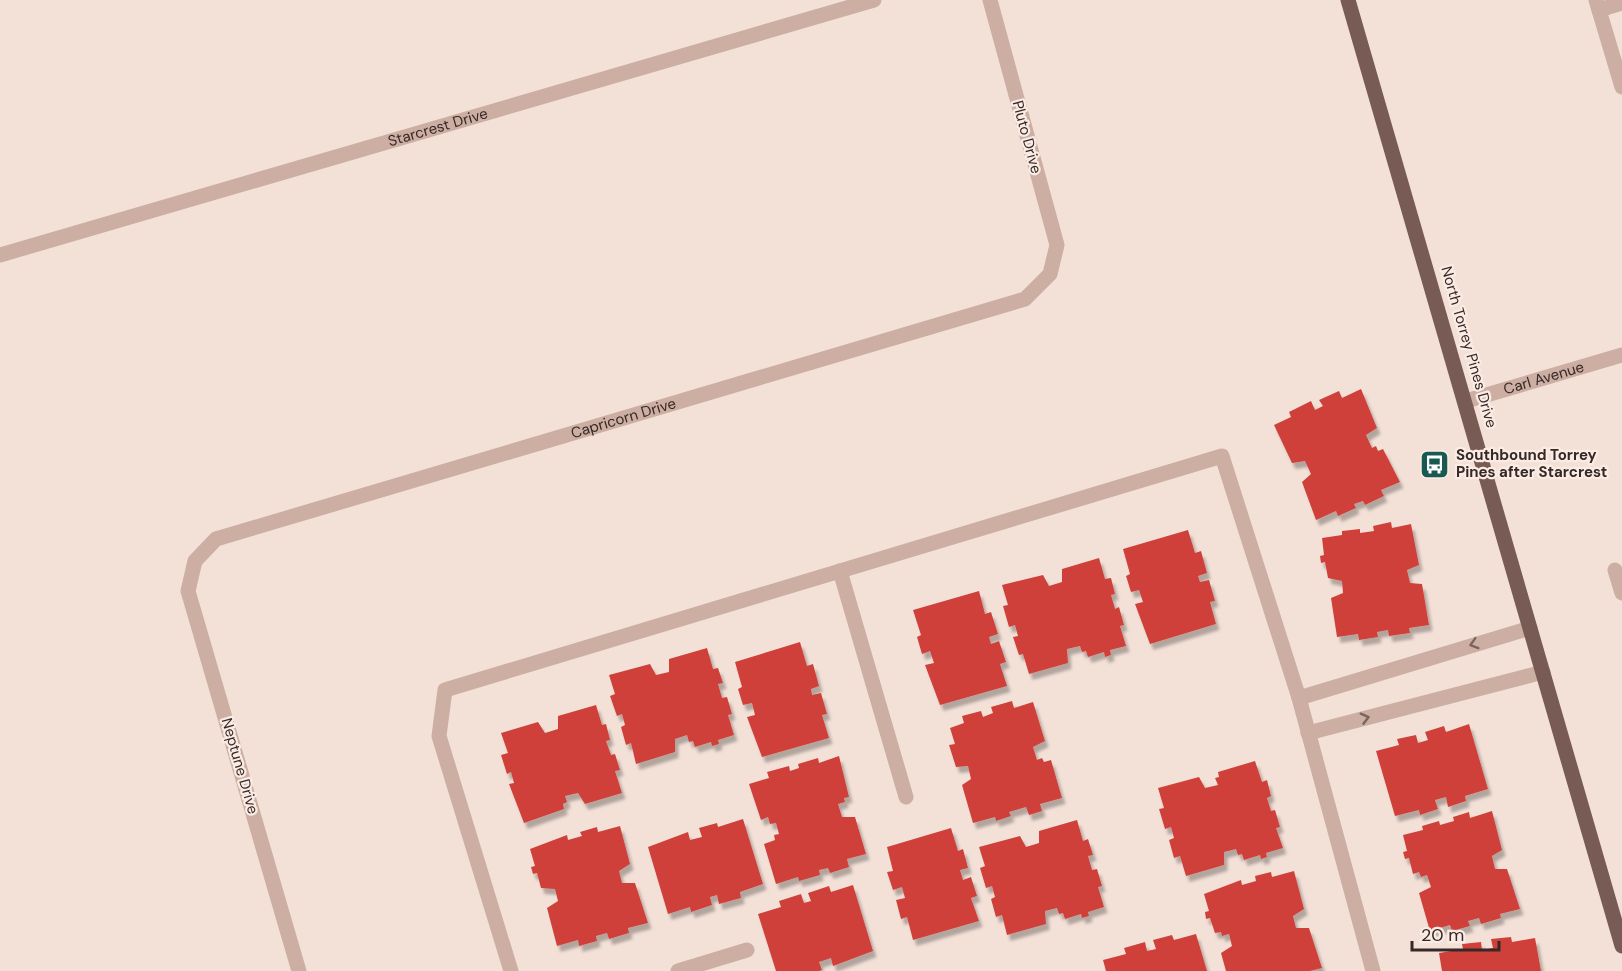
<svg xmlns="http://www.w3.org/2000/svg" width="1622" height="971" font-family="'DM Sans',sans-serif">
<defs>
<filter id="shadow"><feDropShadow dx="3.5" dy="6" stdDeviation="1.5" flood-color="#0004"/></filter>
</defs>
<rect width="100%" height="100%" fill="#f3e1d8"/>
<!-- building -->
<path fill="#cf413a" filter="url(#shadow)" d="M1361,389L1377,428L1366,435L1372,448L1376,446L1378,451L1383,449L1400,482L1381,490L1384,496L1365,505L1363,501L1354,504L1356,508L1338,516L1336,511L1316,520L1302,482L1311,474L1305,461L1292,463L1274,425L1291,417L1289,412L1311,401L1315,410L1323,406L1319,400L1339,391L1342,398Z
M1391,522L1392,528L1411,524L1419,565L1407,570L1410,583L1422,584L1429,625L1409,628L1410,633L1389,636L1388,630L1377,632L1378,637L1359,640L1358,634L1337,637L1331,598L1343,593L1342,581L1328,578L1325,562L1321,563L1320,556L1324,555L1322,538L1342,535V531L1360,529V533L1374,531L1373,526Z
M1188,530L1195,553L1201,551L1207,573L1198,576L1200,582L1209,580L1215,601L1210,602L1216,624L1150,644L1135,604L1143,602L1139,590L1131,592L1126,576L1130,574L1123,549Z
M1099,558L1105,579L1111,578L1115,594L1111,595L1115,609L1119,607L1124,625L1120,626L1126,646L1110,650L1111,655L1105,657L1104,652L1088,657L1086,651L1082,652L1080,646L1067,649L1068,663L1029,674L1023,654L1019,655L1013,637L1018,636L1015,625L1009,627L1003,606L1008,605L1002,585L1043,575L1049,586L1062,582V569Z
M979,591L985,614L991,612L998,634L989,637L991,644L999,641L1006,662L1000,664L1007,686L940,705L925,665L934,663L930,651L922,654L917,637L921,635L913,610Z
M800,642L807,666L813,664L819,686L811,689L812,695L821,693L827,714L822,715L829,738L762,757L747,717L755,715L752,703L743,705L738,689L742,687L735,662Z
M707,648L713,669L718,668L723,683L718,684L722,698L727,697L732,714L728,715L734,735L718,740L719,744L712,746L711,742L695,747L693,741L689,742L687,735L675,739V752L636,764L631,743L626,745L621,727L625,725L622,714L617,716L610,696L615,694L609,675L650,664L656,675L669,672V659Z
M1012,701L1014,708L1033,702L1045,741L1033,747L1037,760L1042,758L1044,762L1051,760L1062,798L1040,804L1042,811L1029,815L1026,807L1009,812L1011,816L996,821L995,817L973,823L962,785L971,779L968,766L956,767L949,745L955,744L950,728L964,723L962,716L981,711L983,717L993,713L991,707Z
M596,705L602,725L606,724L610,740L606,741L611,755L615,754L620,770L615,771L622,793L585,804L578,793L565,796L567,802L563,804L564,809L524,823L509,784L514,783L511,772L507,774L501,755L508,753L501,733L538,722L545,733L558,729V716Z
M1469,724L1488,789L1465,796L1466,801L1448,807L1446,797L1435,800L1438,809L1420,815L1419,810L1395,816L1376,751L1399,745L1397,739L1416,735L1418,743L1428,740L1425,732L1444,726L1446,732Z
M839,756L849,797L844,798L845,802L838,804L842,817H855L866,854L847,859L849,867L830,873L828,868L819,870L820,875L799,881L798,877L776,884L764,844L775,840L774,835L779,834L776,823L770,824L768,817L761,820L749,784L769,778L767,772L789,766L790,771L799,768L798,764L818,758L819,763Z
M1255,761L1262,782L1267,780L1271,796L1267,798L1271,811L1275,810L1280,827L1276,828L1283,848L1266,853L1267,857L1261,859L1260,855L1244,860L1242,854L1238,855L1236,849L1224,852V865L1186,876L1180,856L1174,858L1169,840L1174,838L1171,827L1165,829L1159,809L1164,808L1158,788L1199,777L1205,788L1218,785L1215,778L1219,777L1218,772Z
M1492,811L1502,850L1492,856L1495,869H1507L1520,909L1500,914L1501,918L1481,924L1479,918L1468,921L1470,926L1452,931L1450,925L1430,931L1419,893L1431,887L1427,875L1421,877L1419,872L1413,874L1409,858L1405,859L1403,852L1407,851L1403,835L1423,830L1422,826L1439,821L1440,825L1454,821L1453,817L1469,812L1470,818Z
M743,819L763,884L740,892L741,898L719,904L717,895L710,897L712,905L691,912L690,907L668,914L648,847L688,832L690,840L702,837L699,828L717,823L718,827Z
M1077,820L1083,841L1088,839L1093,855L1088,856L1092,870L1097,869L1102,886L1098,887L1104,907L1088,912L1089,916L1082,918L1081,914L1065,919L1063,913L1059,914L1057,908L1045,911L1046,924L1007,935L1002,915L996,917L991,899L995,897L992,886L986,888L980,868L985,866L979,847L1020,836L1026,847L1039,843V831Z
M620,826L630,864L619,871L622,883H635L648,923L628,928L629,933L609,939L607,933L596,936L597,941L579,946L578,940L557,946L547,908L558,901L555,889L541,888L537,873L533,874L531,867L535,866L530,849L567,835L568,840L582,836L580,832L597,827L598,832Z
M951,828L958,851L963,849L968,868L960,870L963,880L971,877L977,896L971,898L979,921L913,940L907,917L901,919L896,900L905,898L902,887L893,890L887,872L893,871L887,847Z
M1294,871L1304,909L1293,916L1296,928H1309L1322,968L1310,971H1226L1221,953L1232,946L1229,934L1222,936L1221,932L1215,933L1210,918L1206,919L1205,912L1209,911L1204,894L1241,880L1242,885L1256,881L1255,876L1271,872L1272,877Z
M853,885L873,951L833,966L831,958L819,962L822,970L819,971H776L758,914L781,907L779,901L801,894L804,903L811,901L808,893L829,886L831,892Z
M1196,934L1207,971H1106L1103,960L1126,954L1124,948L1145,942L1147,951L1156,949L1153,940L1172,935L1174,940Z
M1511,937L1512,942L1535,938L1541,971H1442L1439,953L1463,949L1462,944L1481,942L1482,950L1493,948L1491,939Z"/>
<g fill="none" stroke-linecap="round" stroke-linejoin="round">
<!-- minor -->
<g stroke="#ccaea3" stroke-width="15">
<path d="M1596,0L1622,87"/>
<path d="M1599,10L1622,3"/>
<path id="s1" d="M0,255L874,0"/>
<path id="s2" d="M1466,401L1622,355"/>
<path d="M1615,570L1622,593"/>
<path d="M840,571L906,797"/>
<path d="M1299,698L1530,628"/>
<path d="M1308,733L1543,672"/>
<path id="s3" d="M299,971L188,591L195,561L216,539L1025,299L1050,274L1057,245L990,0"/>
<path d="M511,971L439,736L445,690L1222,456L1299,698L1373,971"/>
<path d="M678,971L747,950"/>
</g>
<!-- major -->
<path stroke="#795b55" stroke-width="15" d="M1348,0L1622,946"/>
</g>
<!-- one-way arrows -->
<defs><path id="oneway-chevron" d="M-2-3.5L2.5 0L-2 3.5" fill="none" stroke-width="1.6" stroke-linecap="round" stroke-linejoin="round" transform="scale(1.5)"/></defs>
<g stroke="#7a645e">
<use href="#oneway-chevron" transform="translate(1474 644) rotate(163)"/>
<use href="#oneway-chevron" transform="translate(1365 718) rotate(-15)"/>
</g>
<!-- icons -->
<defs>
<symbol id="bus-square" viewBox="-11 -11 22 22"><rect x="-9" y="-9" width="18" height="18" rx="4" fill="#185a52" stroke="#faece4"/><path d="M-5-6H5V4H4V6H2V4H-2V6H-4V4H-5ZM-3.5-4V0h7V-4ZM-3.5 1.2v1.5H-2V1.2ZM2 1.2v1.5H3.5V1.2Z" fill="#fff"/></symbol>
</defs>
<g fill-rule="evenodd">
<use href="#bus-square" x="1418" y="448" width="33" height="33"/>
</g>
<g text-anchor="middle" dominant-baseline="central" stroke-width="4.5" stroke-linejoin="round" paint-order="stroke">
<!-- street labels -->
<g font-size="15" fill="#362826" stroke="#faece4">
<text stroke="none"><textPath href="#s1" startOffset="456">Starcrest Drive</textPath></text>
<text transform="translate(1027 137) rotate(75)">Pluto Drive</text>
<text transform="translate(1469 347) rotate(74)">North Torrey Pines Drive</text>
<text stroke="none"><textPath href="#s2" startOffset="81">Carl Avenue</textPath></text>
<text stroke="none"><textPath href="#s3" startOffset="882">Capricorn Drive</textPath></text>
<text transform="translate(240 766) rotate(74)">Neptune Drive</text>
</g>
<!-- poi labels -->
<g font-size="15" font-weight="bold" fill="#362826" stroke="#faece4" text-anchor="start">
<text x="1456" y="455">Southbound Torrey<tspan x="1456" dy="17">Pines after Starcrest</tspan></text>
</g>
</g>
<!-- scale -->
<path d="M1412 941v9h87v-9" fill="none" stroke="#362826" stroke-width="3"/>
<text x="1421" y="941" font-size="18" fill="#362826" stroke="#faece4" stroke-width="4.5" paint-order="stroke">20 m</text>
</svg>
